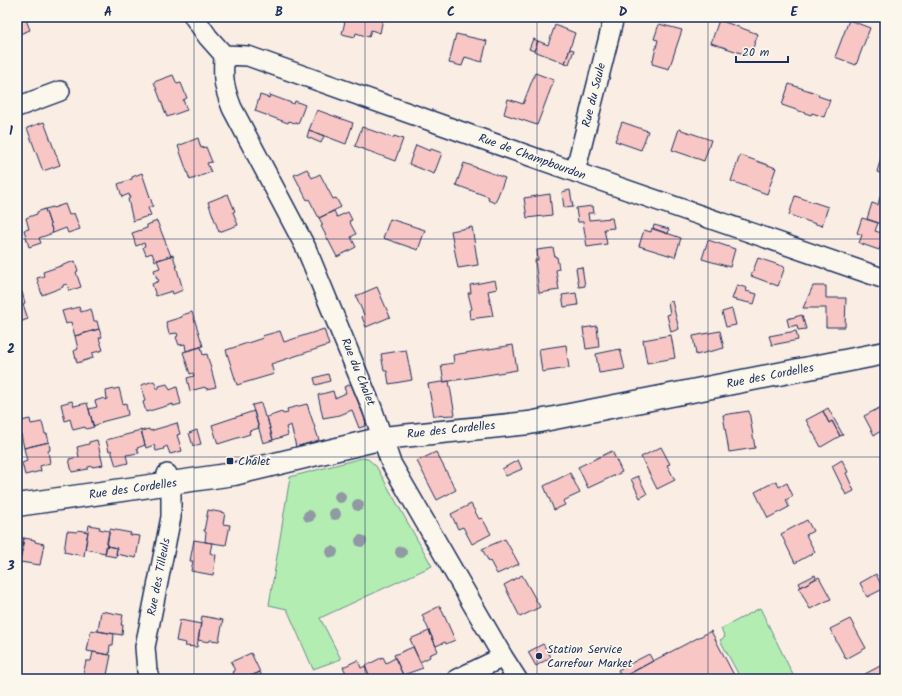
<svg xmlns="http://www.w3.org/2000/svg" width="902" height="696" font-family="Kalam,sans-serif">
<rect width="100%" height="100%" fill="#faede4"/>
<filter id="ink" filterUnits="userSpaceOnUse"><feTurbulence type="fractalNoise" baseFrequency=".025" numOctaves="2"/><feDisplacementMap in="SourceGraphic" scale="8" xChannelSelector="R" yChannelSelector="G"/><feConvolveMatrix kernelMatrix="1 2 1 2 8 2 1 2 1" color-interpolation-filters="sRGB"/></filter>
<g filter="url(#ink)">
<!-- green -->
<path fill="#b3edb2" stroke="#678e88" d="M362,458L368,459L376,466L432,566L320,618L341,659L313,669L287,609L269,605L290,477Z
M760,608L795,679H741L720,640L725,637L721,629Z"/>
<!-- building -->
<path fill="#f8c7c5" stroke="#1b2f5e" d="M17,17H25L30,30L17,35Z
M346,17H366L374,19V17L383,18L380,33L371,30L369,37L356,33L355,37L342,34Z
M431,17H450L449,22Z
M719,20L758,34L750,56L711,43Z
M849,20L870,28L856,65L835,57Z
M659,24L682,30L669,69L652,64L658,40L654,39Z
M555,25L575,33L565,63L534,51L538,41L548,45Z
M456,34L487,41L482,62L465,57L462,66L449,63Z
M533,39L538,41L534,51L529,49Z
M570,49L574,50L569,64L565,63Z
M535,73L554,80L537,125L504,114L508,99L523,104Z
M173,75L177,84L181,83L187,98L183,100L187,110L167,117L154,82Z
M789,84L819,94L818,96L830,100L824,117L812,113L811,115L782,105Z
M260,95L269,98L270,95L294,104L295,101L305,105L298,124L289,121L288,123L255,111Z
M317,110L353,123L346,144L309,130Z
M44,122L60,165L43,171L27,128Z
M622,122L648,131L641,150L615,141Z
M362,127L393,138L394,136L403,139L395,161L355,146Z
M679,129L711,140L704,161L672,150Z
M309,130L324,136L321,143L307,137Z
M198,138L201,148L206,147L212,162L207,163L211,172L190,180L178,146Z
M416,145L430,151L431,149L442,153L434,174L409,164Z
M740,155L776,168L767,194L731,181Z
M881,158L885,159V175L877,172Z
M464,163L505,178L495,203L488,200L489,197L456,185Z
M307,169L312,178L320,174L333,199L336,198L341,207L319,218L309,199L307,200L294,175Z
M142,173L153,206L148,208L151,215L133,221L128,199L130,198L129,194L122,197L118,184L132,179V177Z
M570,190L573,207L564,208L562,192Z
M228,194L235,211L233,212L238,225L219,232L208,202Z
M550,194L552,215L527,218L524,198Z
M795,196L828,207L822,226L789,215Z
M880,197L885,199V218L882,224L867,219L872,203L878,205Z
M65,204L69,215L74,213L80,229L68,233L66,228L53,233L45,209L53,207V208Z
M593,206L594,213H588L589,220L612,218L614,228L604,229L607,244L587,247L583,222H578L576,208Z
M45,209L53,233L39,238L41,243L29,247L24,230L29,229L26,218L37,214V212Z
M334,211L337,217L348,212L352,220L349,221L356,234L351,237L356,247L337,257L321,226L323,225L319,218Z
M862,218L878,223L875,231L885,234L879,250L859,243L862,235L857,233Z
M390,219L425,230L418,250L383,238Z
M157,221L171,256L155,261L152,253L146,255L143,247L145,246L144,243L136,246L132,233L147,228V225Z
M654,225L669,229L668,234L653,229Z
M472,227L478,265L458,268L451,231Z
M652,228L681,238L675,257L639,246L644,230L651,232Z
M708,240L735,249L730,267L702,259Z
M553,248L555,257H557L559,269L556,270L559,290L539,293L535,260H538L537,250Z
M173,255L183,290L173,294L172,291L156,296L152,284L159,281L158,279H157L154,270L160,268L157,260Z
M758,258L785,267L778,286L751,276Z
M75,261L78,271L76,272L81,287L69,291L67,284L63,285V287L42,295L37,278L44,276L43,272Z
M582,267L585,286L579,287L576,268Z
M495,280L497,289L488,291L493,316L470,319L469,310L472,309L468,293H471L470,285Z
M737,285L747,288L746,291L757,294L754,304L732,299Z
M813,286H826V298H846L845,327H826V308H803Z
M377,287L390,317L366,327L362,317L364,315L356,296Z
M22,292L25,303L23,304L28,319L17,323V294Z
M576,293L578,305L564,307L562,295Z
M672,301L679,329L671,332L667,315L670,314L668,302Z
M79,307L81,312L91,309L94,321H97L99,329L75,336L71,322L66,324L62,311Z
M732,309L736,325L726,327L722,312Z
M192,312L203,346L186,351L185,344L179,345L176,337L178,336L177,333L169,334L166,322L182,317V315Z
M802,315L806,329L798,330L797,325L789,327L787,319Z
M597,326L599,347L586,349L583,328Z
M99,329L102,337L99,338L103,350L92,353L93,358L77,363L74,351L78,349L75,336Z
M324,329L329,345L271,364L274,374L237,385L226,350L263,338L262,336L280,331L284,342Z
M720,331L724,348L696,355L693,336Z
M796,331L798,340L772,345L769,336Z
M671,335L675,358L647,363L643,340Z
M513,345L517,370L444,382L441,365L454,363L453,355Z
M566,345L569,368L542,372L539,349Z
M201,347L203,355L207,354L216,387L206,389L205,387L190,391L187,378L194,376L193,373L190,374L183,352Z
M620,349L625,369L599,373L596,354Z
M406,350L412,380L389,384L387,371H384L381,354Z
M328,374L330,381L316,385L314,378Z
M154,381L157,389L159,388V386L167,384L170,390L177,387L181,404L173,406V404L146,412L143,402L145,401L141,385Z
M449,381L455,415L434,416L428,384Z
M351,384L366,422L365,426L359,428L352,410L340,415L323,418L318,395L333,391L335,398L346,393L344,387Z
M119,388L123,404L126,403L128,415L101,422L102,423L93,426L89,409L97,407L95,401L104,398L105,400L107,399L106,391Z
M72,401L74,406L87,403L94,427L86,429L85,427L73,430L70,419L65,421L61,404Z
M261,403L265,417H267L273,440L263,443L252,405Z
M307,404L319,440L296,447L291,425L286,427L288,435L273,440L267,417L282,412L283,414L288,413L287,409Z
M885,405V429L874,435L864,416Z
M828,408L843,435L840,436L832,421L829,423L823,411Z
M254,411L259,428L249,431L250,434L218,444L212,425Z
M749,411L755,448L729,452L723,415Z
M823,411L829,423L832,421L840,436L821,447L806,420Z
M30,419L31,424L42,422L45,434H47L49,442L24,448L21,434L17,435V422Z
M177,423L180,434L177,435L182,451L170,454L167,446L163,448L164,449L156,451L154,445L146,448L141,431L149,429L150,431Z
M141,430L145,445L137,448L139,453L126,455L128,463L116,466L111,450L109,451L106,440L133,433V432Z
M197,430L201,444L193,446L189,433Z
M97,440L103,465L93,467V466L88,467V469L72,472L69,459L79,457L77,447L89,444V442Z
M49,442L50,450L48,451L50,463L40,466L41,471L25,475L22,463L27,461L24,448Z
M661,447L670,464L667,465L675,480L657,489L641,457Z
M612,451L622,472L588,488L578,467Z
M436,452L456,490L437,500L417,461Z
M518,460L522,469L506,476L502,469Z
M842,460L848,472L846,473L854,491L846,495L832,466Z
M570,473L580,493L563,501L565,505L554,510L544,486Z
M638,476L647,494L640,498L631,479Z
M776,481L779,487L787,483L793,496L786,500L789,507L768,518L755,492Z
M471,504L479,519L482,518L491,534L472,544L463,527L458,529L451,514Z
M208,510L225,513L223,524L230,525L226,545L205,542L206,532L204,531Z
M807,520L813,531L806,535L815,552L795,563L781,534Z
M89,525L100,527L99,529L109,531L105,553L85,549Z
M110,529L131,533L130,535L140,536L136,558L116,554L117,548L107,546Z
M78,530L88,532L84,556L64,552L67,531L77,532Z
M17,537L24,538L20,562L17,561Z
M24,538L35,540V542L44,544L40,565L20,562Z
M505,539L519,564L497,574L490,561L489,562L482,549Z
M194,540L212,543L210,553L216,555L213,575L191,571L193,561H190Z
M107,546L117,548L116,557L105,555Z
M876,574L883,589L867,597L860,583Z
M522,575L540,607L520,617L504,585Z
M815,575L816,578L801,587L799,583Z
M819,577L831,599L810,609L799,588Z
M440,606L455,640L446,644L445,642L436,646L422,615Z
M101,611L123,615L121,625H123L122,635L98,631Z
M202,616L223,620L219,641L210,640L209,642L198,640Z
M850,619L866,648L846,659L830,629Z
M180,620L201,624L197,647L185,646L186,643L176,641Z
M91,630L114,634L113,645H110L109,655L87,651Z
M429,631L438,651L429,655L430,657L420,662L410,639Z
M711,631L736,679H619L653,661Z
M543,644L551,657L536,666L528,652Z
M413,647L423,668L403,675L394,655Z
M93,652L111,655L107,675L105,676V679H82L86,661H91Z
M251,653L260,672L244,679H236L233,672L235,671L231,662Z
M649,654L653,661L622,678L618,670Z
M383,657L386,663L395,658L403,675L395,679H371L365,666Z
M358,660L361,668L365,666L371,679H349L343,667Z
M884,664L885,679H867L865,674Z
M260,672L263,679H244Z"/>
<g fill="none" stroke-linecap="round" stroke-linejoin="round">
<defs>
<path id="street" d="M194,17L208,37L224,55L248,56L575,172L885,279
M224,55C223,79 223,85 232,108L306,248L372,408L391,463L503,657L517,679
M17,107L60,91
M575,172L614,17
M150,679L147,671L145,647L171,517V493L167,474
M457,679L503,657"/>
<path id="secondary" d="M17,505L234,474L383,438L529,423L885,353"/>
</defs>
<!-- street casing -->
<use href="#street" stroke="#1b2f5e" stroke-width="22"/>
<!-- secondary casing -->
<use href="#secondary" stroke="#1b2f5e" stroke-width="25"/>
<!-- street -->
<use href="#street" stroke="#fbf7ec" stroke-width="19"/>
<!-- secondary -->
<use href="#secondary" stroke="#fbf7ec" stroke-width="22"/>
</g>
<!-- trees -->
<g fill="#9099a4">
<circle cx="340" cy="497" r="6"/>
<circle cx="358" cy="505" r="6"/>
<circle cx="335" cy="514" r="6"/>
<circle cx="309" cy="516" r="6"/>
<circle cx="361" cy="541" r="6"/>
<circle cx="332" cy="552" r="6"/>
<circle cx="401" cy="552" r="6"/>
</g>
</g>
<!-- grid -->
<path fill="none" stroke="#1b2f5e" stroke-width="1" stroke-opacity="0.55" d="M194,17V679M365,17V679M537,17V679M708,17V679M17,239H885M17,457H885"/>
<!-- markers -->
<g fill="#1b2f5e" stroke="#fbf7ec" stroke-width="1.5">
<rect x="226" y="457" width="8" height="8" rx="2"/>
<circle cx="539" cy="656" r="4"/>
</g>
<g text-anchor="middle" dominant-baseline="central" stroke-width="3.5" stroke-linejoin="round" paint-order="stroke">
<!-- street labels -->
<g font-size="12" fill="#1b2f5e" stroke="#fbf7ec">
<text transform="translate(594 95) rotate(-76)">Rue du Saule</text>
<text transform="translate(532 157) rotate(20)">Rue de Champbourdon</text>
<text transform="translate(358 372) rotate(68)">Rue du Chalet</text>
<text transform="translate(770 376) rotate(-11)">Rue des Cordelles</text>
<text transform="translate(451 430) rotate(-6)">Rue des Cordelles</text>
<text transform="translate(133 489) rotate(-8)">Rue des Cordelles</text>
<text transform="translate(159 577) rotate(-79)">Rue des Tilleuls</text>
</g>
<!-- poi labels -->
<g font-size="12" fill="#1b2f5e" stroke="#fbf7ec" text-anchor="start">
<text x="238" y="461">Châlet</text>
<text x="547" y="649">Station Service<tspan x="547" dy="14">Carrefour Market</tspan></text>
</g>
</g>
<!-- margin -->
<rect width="902" height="696" fill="none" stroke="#fbf7ec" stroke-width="44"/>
<!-- scale -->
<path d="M736 56v6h52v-6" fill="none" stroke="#1b2f5e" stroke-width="2"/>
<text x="742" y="56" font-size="12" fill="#1b2f5e" stroke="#fbf7ec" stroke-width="3" paint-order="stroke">20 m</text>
<rect x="22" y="22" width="858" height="652" fill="none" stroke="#1b2f5e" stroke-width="1.5"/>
<g font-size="13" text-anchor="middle" font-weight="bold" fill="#1b2f5e">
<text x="108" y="16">A</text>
<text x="279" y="16">B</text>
<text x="451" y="16">C</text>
<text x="623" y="16">D</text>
<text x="794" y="16">E</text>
<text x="11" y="135">1</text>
<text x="11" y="353">2</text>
<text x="11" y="570">3</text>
</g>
</svg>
